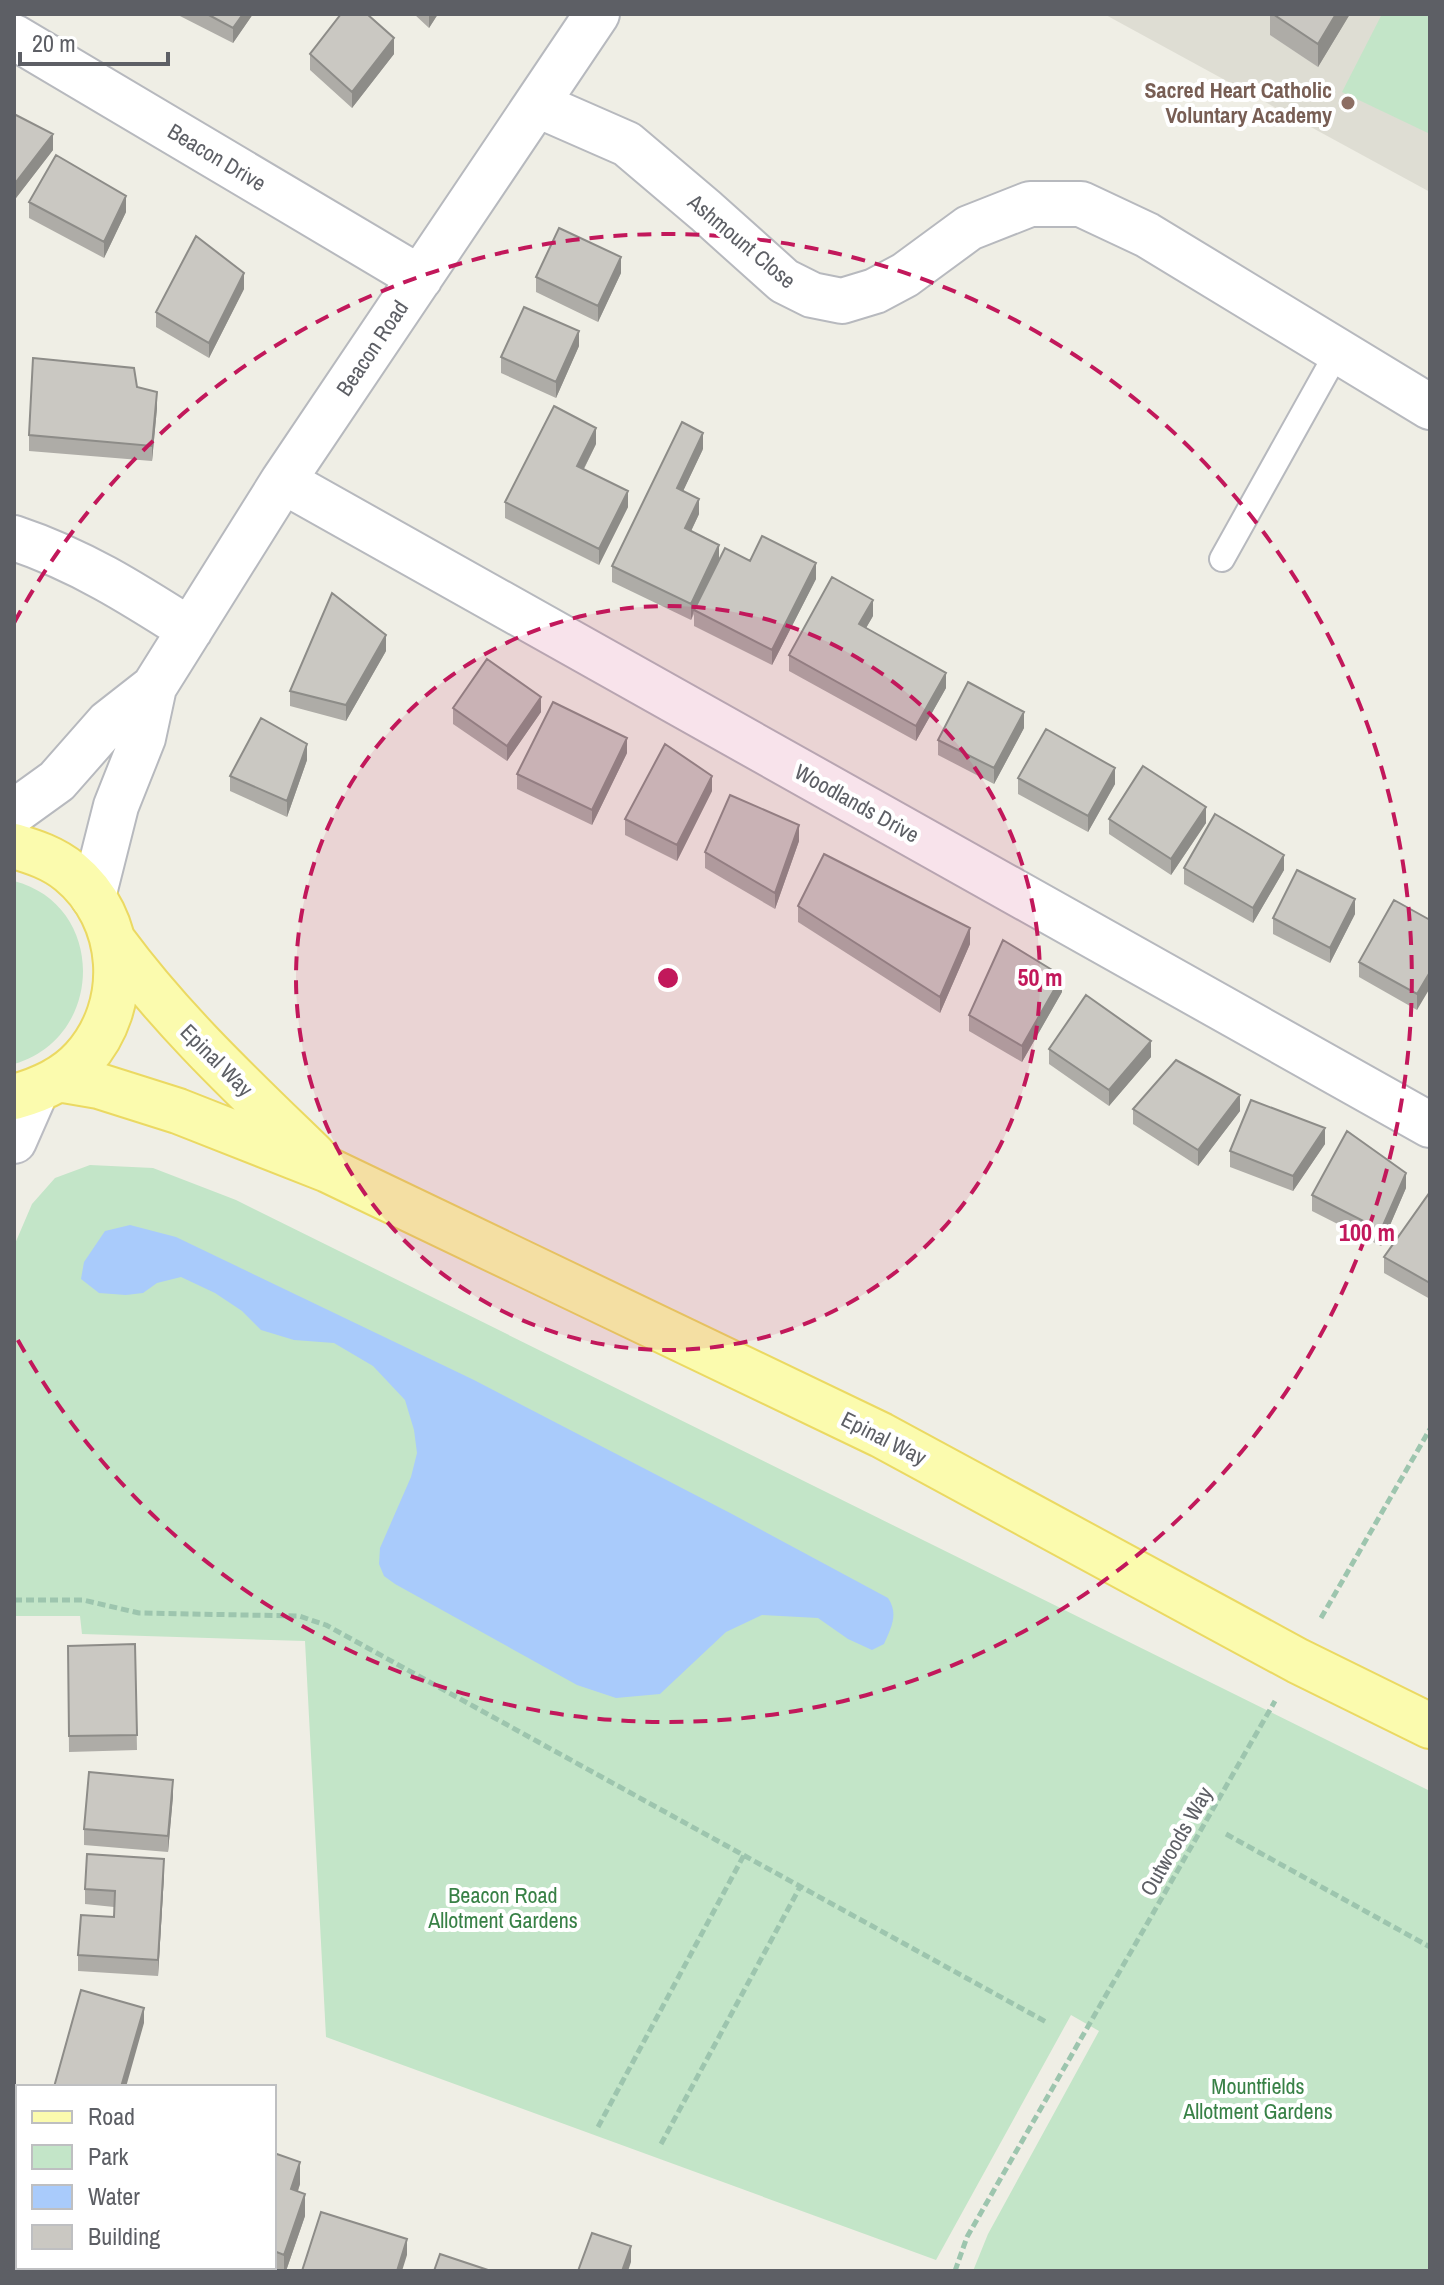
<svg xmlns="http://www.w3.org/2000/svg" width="1444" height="2285" font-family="'Archivo Narrow',sans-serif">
<rect width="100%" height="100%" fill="#efeee5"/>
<!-- education -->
<path fill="#deddd3" d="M1104,14H1430V192Z"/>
<!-- green -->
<path fill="#c3e5c8" d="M1382,14H1430V134L1342,92Z
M14,881C107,905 105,1038 14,1064Z
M90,1165L153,1168L236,1200L1430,1791V2271H973L988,2234L1099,2031L1071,2015L936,2260L326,2037L305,1641L82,1634L80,1616H14V1246L32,1204L55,1178Z"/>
<!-- water -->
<path fill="#a9cbfb" d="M130,1225L176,1237L474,1380L732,1514L888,1598C899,1614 891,1628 884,1644L872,1650L848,1639L818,1618L762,1615L726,1632L660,1694L616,1698L577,1685L395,1584L384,1576L379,1564L380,1548L411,1477L417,1453L414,1430L405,1400L373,1366L334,1343L294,1340L261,1330L242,1311L215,1293L181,1277L157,1283L143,1293L126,1295L99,1293L81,1279L84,1262L105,1231Z"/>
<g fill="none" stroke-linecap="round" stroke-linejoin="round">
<defs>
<path id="lane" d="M1222,559L1338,351"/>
<path id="street" d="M14,37L420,278
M538,105L627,144L706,211L784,281L812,295L842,301L875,291L905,275L969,228L1030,204H1081L1147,235L1430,407
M283,481L1430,1125
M14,538C80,560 132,593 190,630
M14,812L57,781L108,723L154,687
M93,897L116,806L143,738L154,687L283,481L597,14
M28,2267L40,2271"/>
<path id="secondary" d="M14,1141L36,1091"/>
<path id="primary" d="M14,846C34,852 53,858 70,872C126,918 132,1005 83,1059C65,1079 40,1090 14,1097
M114,942C173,1022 244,1088 314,1156
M58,1079L99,1086L178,1111L328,1170L881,1435L1298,1661L1430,1726"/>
</defs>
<!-- lane casing -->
<use href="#lane" stroke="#b7b9be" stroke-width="28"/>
<!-- street casing -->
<use href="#street" stroke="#b7b9be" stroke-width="48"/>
<!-- secondary casing -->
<use href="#secondary" stroke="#bbbcc2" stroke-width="48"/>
<!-- primary casing -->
<use href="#primary" stroke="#ebd962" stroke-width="48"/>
<!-- path -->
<path stroke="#9dc5ae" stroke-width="5" stroke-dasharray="8 4" stroke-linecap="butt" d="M14,1600H83L139,1613L299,1616L326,1625L1048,2023
M1321,1618L1430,1429
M1226,1834L1430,1947
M598,2127L744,1855
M661,2144L800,1887
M955,2271L967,2237L1275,1701"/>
<!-- lane -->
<use href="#lane" stroke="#fff" stroke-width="24"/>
<!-- street -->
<use href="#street" stroke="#fff" stroke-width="44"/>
<!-- secondary -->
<use href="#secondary" stroke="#fff" stroke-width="44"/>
<!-- primary -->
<use href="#primary" stroke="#fbfbae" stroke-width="44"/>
</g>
<!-- wall -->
<path fill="#aeaca7" d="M176,14H253L233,43Z
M414,14H438L429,28Z
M1267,14H1350L1318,67L1270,35V15Z
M310,54H394L352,108L310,70Z
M14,114L53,150L16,198L14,197Z
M29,202L126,212L104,258L29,218Z
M621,273L598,322L536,292V277Z
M244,289L209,358L156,327V312Z
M579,346L556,398L501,373V357Z
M137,387L157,408L152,461L29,451V435Z
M596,444L584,469L628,507L599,565L505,518V502Z
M703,449L683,491L699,514L691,531L719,560L750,561L816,579L772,665L694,626V614L691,620L612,582V566Z
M873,616L866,628L946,688L916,741L789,671V655Z
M386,651L346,721L290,706V691Z
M453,708L541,712L507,761L453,724Z
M1024,728L994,784L938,755V740Z
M627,753L592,825L517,789V774Z
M307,760L287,817L230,791V776Z
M1018,778L1115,784L1088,832L1018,794Z
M712,791L677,861L625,835V819Z
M1109,819L1206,823L1171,875L1109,834Z
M799,841L775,909L705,868V852Z
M1184,868L1284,870L1253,923L1184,884Z
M798,906L970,944L940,1013L798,922Z
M1355,914L1330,963L1273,934V918Z
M1430,920L1417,1010L1359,977V962Z
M1062,992L1022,1062L969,1031V1015Z
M1049,1049L1151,1057L1109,1106L1049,1064Z
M1133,1109L1240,1111L1198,1166L1133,1124Z
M1325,1144L1293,1191L1230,1167V1151Z
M1406,1188L1381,1246L1312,1211V1195Z
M1430,1192V1299L1384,1273V1257Z
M135,1644L137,1750L69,1752L68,1646Z
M173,1796L168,1852L84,1845V1829Z
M164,1875L158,1976L78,1971V1955L114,1917V1907L85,1904V1889Z
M274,2153L300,2184L298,2191L305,2216L286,2271H266L254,2267H274Z"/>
<!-- shaded-wall -->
<path fill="#8d8c88" d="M243,14H253L233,43V28Z
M429,14H438L429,28Z
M1336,14H1350L1318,67V44Z
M394,38V54L352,108V92Z
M53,134V150L16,198V182Z
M126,196V212L104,258V242Z
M621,257V273L598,322V306Z
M244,273V289L209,358V343Z
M579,331V346L556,398V382Z
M157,392V408L152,461V446Z
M596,428V444L577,482V466Z
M703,433V449L677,504V488Z
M628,491V507L599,565V549Z
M699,499V514L685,544V528Z
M719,545V560L694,610L691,620V604Z
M816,563V579L772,665V650Z
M873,600V616L859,640V624Z
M386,635V651L346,721V705Z
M946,673V688L916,741V726Z
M541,697V712L507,761V746Z
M1024,712V728L994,784V768Z
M627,738V753L592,825V810Z
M307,744V760L287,817V801Z
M1115,768V784L1088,832V816Z
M712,776V791L677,861V845Z
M1206,807V823L1171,875V859Z
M799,825V841L775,909V893Z
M1284,855V870L1253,923V908Z
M1355,899V914L1330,963V948Z
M970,928V944L940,1013V997Z
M1430,972V988L1417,1010V994Z
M1062,976V992L1022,1062V1046Z
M1151,1041V1057L1109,1106V1090Z
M1240,1095V1111L1198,1166V1150Z
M1325,1128V1144L1293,1191V1176Z
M1406,1173V1188L1381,1246V1230Z
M173,1780V1796L168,1852V1836Z
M164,1859V1875L158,1976V1960Z
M144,2008V2023L126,2087H121Z
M300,2162V2184L291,2211V2189Z
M305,2194V2216L286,2271H284V2255Z
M407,2239V2255L402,2271H397Z
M631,2246V2262L628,2271H622Z"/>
<!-- building -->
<path fill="#cac8c2" stroke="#8d8c88" stroke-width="2" d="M207,14H243L233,28Z
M341,14H367L394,38L352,92L310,54Z
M1273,14H1336L1318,44Z
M14,114L53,134L16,182L14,181Z
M56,155L126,196L104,242L29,202Z
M559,228L621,257L598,306L536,277Z
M196,236L244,273L209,343L156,312Z
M524,307L579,331L556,382L501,357Z
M33,358L134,368L137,387L157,392L152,446L29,435Z
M554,406L596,428L577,466L628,491L599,549L505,502Z
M682,422L703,433L677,488L699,499L685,528L719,545L691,604L612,566Z
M762,536L816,563L772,650L694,610L725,548L750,561Z
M832,577L873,600L859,624L946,673L916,726L789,655Z
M332,593L386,635L346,705L290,691Z
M487,659L541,697L507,746L453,708Z
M968,682L1024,712L994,768L938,740Z
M553,702L627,738L592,810L517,774Z
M261,718L307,744L287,801L230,776Z
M1046,729L1115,768L1088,816L1018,778Z
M665,744L712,776L677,845L625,819Z
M1143,766L1206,807L1171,859L1109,819Z
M730,795L799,825L775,893L705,852Z
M1215,814L1284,855L1253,908L1184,868Z
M824,854L970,928L940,997L798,906Z
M1297,870L1355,899L1330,948L1273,918Z
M1394,900L1430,920V972L1417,994L1359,962Z
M1003,940L1062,976L1022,1046L969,1015Z
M1086,995L1151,1041L1109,1090L1049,1049Z
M1176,1060L1240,1095L1198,1150L1133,1109Z
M1251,1100L1325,1128L1293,1176L1230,1151Z
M1347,1131L1406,1173L1381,1230L1312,1195Z
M1430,1192V1283L1384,1257Z
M135,1644L137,1735L69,1736L68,1646Z
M89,1772L173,1780L168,1836L84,1829Z
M87,1854L164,1859L158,1960L78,1955L81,1915L114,1917L115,1891L85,1889Z
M81,1990L144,2008L121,2087H54Z
M274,2153L300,2162L291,2189L305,2194L284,2255L274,2251Z
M321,2212L407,2239L397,2271H302Z
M592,2233L631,2246L622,2271H578Z
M440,2254L491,2271H434Z"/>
<!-- distance rings -->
<circle cx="668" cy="978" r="372" fill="#c2185b" fill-opacity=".12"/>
<g fill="none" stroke="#c2185b" stroke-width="4" stroke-dasharray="14 10">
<circle cx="668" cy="978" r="372"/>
<path d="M14 623A744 744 0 1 1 14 1333"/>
</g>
<!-- markers -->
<circle fill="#8d6e63" stroke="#fff" stroke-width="3" cx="1348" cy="103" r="8"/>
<g text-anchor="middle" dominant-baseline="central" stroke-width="8" stroke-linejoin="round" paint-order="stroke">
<!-- education labels -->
<g font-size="22" font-weight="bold" fill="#785e54" stroke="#fff" text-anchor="end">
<text x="1332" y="90">Sacred Heart Catholic<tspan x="1332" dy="25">Voluntary Academy</tspan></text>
</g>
<!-- street labels -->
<g font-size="22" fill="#5d5f65" stroke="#fff">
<text transform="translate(217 157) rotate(31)">Beacon Drive</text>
<text transform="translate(742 241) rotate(40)">Ashmount Close</text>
<text transform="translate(372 348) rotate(-56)">Beacon Road</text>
<text transform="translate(857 803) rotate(29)">Woodlands Drive</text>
<text transform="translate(217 1060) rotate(45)">Epinal Way</text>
<text transform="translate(884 1438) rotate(27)">Epinal Way</text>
<text transform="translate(1176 1841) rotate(-60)">Outwoods Way</text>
</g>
<!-- park labels -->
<g font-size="22" fill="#388146" stroke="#fff">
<text x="503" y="1895">Beacon Road<tspan x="503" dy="25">Allotment Gardens</tspan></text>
<text x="1258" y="2086">Mountfields<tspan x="1258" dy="25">Allotment Gardens</tspan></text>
</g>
</g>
<circle cx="668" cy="978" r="12" fill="#c2185b" stroke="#fff" stroke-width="4"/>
<g font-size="24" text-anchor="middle" font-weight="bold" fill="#c2185b" stroke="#fff" stroke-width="8" stroke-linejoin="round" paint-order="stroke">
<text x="1040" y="986">50 m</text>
<text x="1367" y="1241">100 m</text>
</g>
<!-- border -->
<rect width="1444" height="2285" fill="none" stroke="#5d5f65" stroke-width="32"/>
<!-- legend -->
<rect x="16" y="2085" width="260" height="184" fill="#ffffff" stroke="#bebfc1" stroke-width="2"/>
<rect x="32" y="2111" width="40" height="12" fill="#fbfbae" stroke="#bebfc1" stroke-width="2"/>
<text x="88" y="2125" font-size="24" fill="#5d5f65">Road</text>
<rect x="32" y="2145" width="40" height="24" fill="#c3e5c8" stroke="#bebfc1" stroke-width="2"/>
<text x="88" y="2165" font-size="24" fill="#5d5f65">Park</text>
<rect x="32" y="2185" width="40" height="24" fill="#a9cbfb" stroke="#bebfc1" stroke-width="2"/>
<text x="88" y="2205" font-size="24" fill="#5d5f65">Water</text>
<rect x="32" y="2225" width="40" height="24" fill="#cac8c2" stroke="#bebfc1" stroke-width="2"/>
<text x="88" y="2245" font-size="24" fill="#5d5f65">Building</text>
<!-- scale -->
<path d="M20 52v12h148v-12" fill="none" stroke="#5d5f65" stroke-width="4"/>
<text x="32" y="52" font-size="24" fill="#5d5f65" stroke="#ffffff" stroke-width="6" paint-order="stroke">20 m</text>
</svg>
